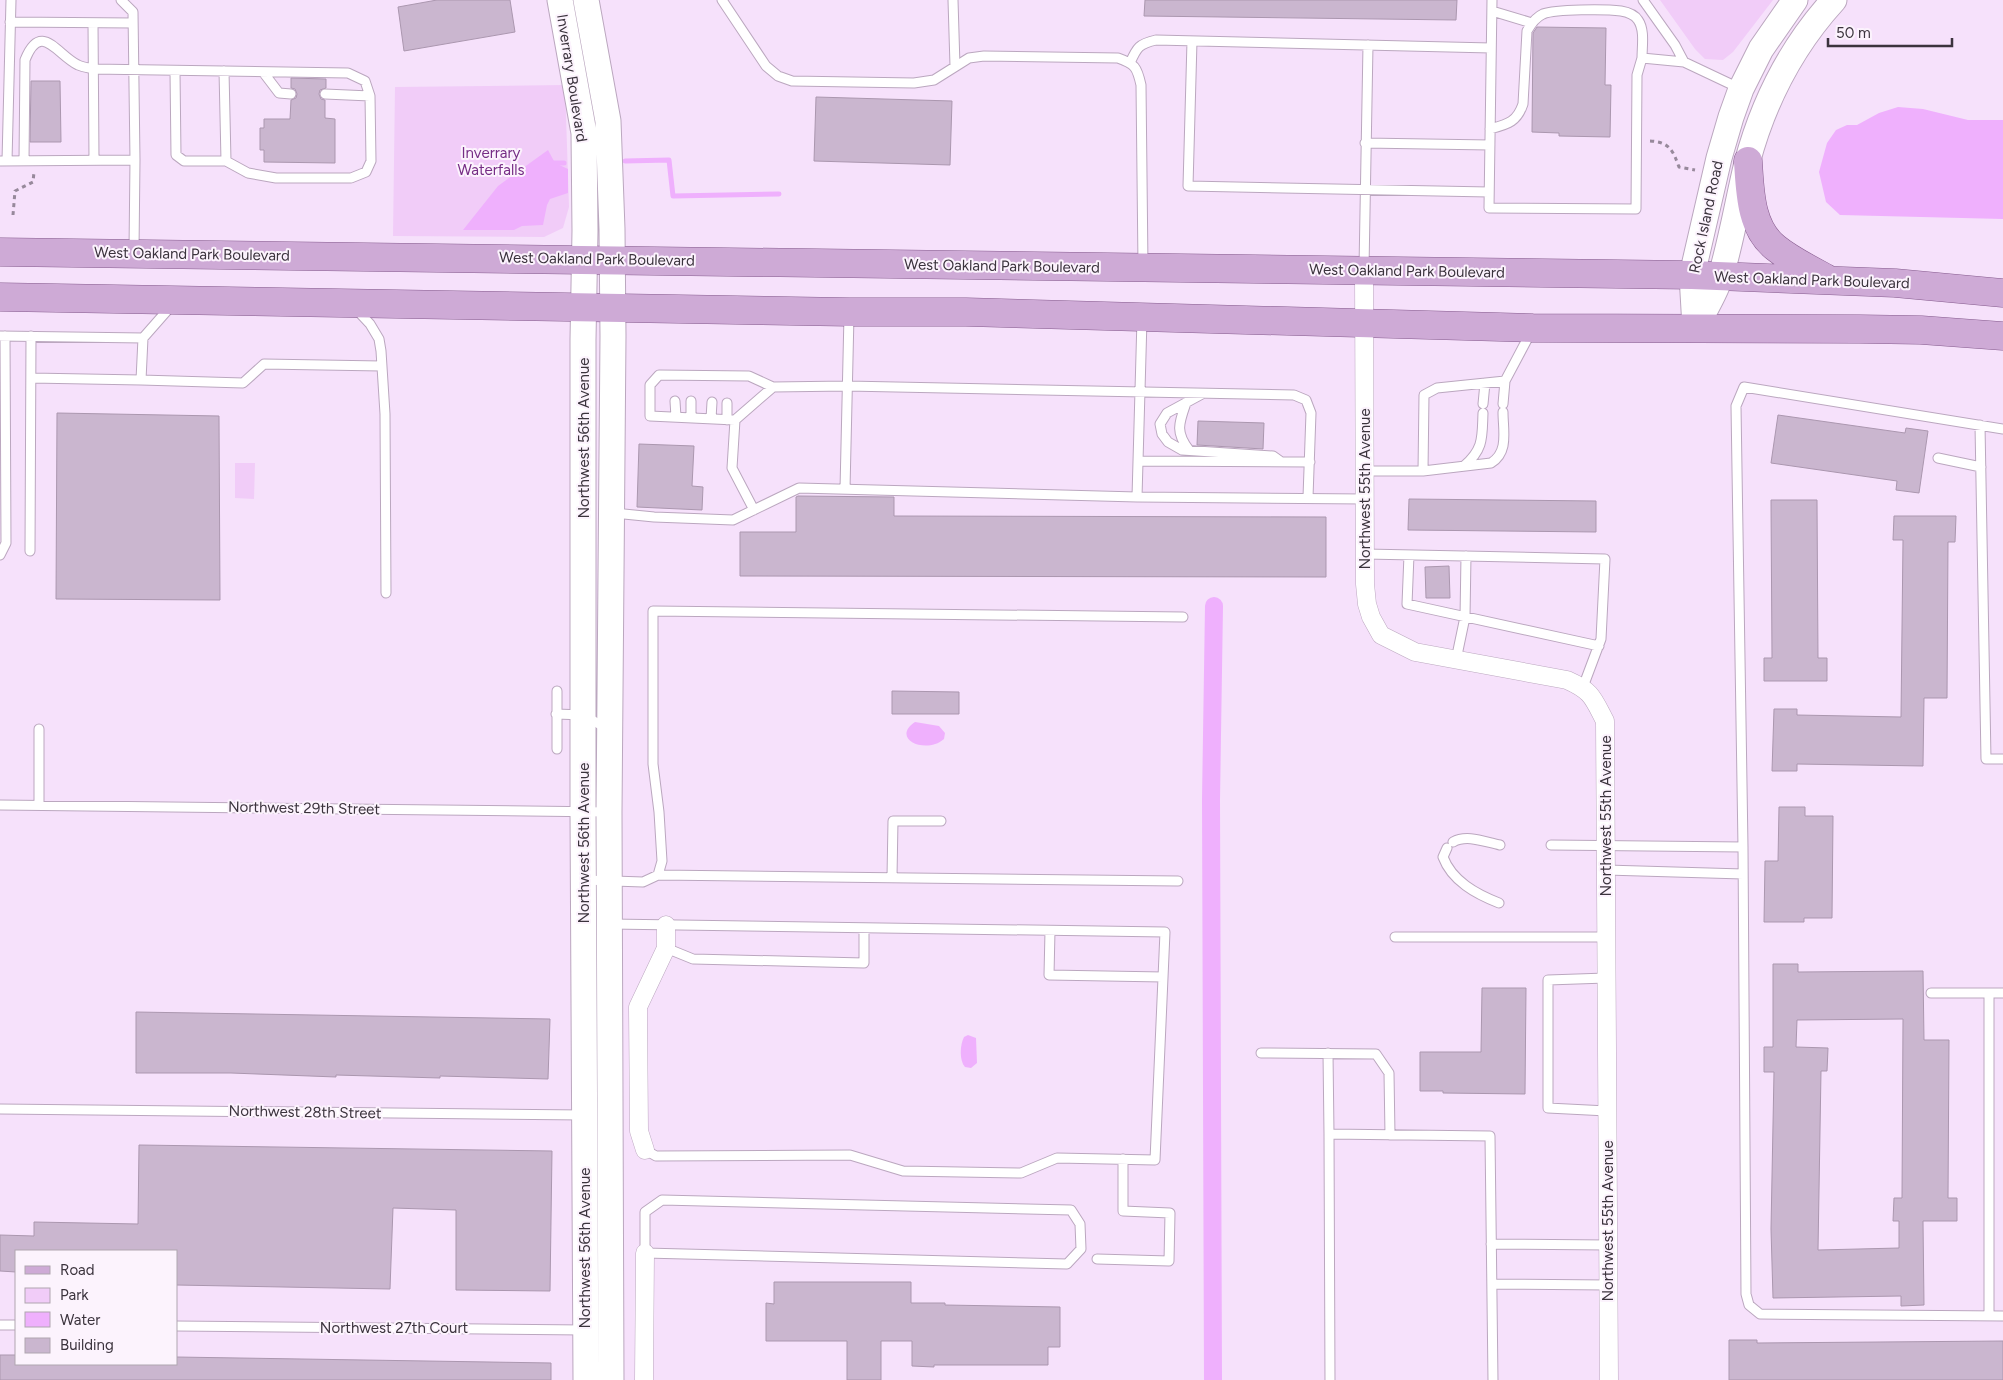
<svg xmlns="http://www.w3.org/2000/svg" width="2003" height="1380" font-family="Figtree,sans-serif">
<rect width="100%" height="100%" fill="#f6e1fb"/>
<!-- green -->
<path fill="#f1ccf8" d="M1660,0H1773L1733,52L1723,60L1705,59L1695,49Z
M565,85L569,207L563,228L544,237L393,236L395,87Z
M235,463H255L254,499L235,498Z"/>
<!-- water -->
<path fill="#efb0fd" d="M1898,107L1923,109L1968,120H2003V219L1840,215L1826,202L1819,172L1827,143L1836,130L1847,125H1857L1879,113Z
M548,150L555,163L568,169V193L550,199L547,205L543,225L522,226L514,230H463L498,186Z
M915,722L939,726L945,733L944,739C926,755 890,739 915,722Z
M968,1035L976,1038L977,1063L971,1068L965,1067C959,1060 960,1045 964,1037Z"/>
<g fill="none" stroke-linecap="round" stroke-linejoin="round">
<!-- stream -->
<path stroke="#efb0fd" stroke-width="5" d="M625,161L669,160L673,196L779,194
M550,163H564"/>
<!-- canal -->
<path stroke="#efb0fd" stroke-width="18" d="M1213,1380L1211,800L1214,606"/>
</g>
<!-- building -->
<path fill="#cab6cf" stroke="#ab97af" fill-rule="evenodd" d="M437,0H510L515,32L404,51L398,7Z
M1145,0H1457L1456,20L1144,16Z
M1537,27L1606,28L1605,85H1611L1610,137L1559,136V133L1532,132L1533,33Z
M291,78L326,79V88L320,90L319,94L321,99L325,100V118L335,119V163L264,162V150H260V128H264V119H290L291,100L296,98L297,94L295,89L291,88Z
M31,81H60L61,142H30Z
M816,97L952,101L950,165L814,161Z
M57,413L219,416L220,600L56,599Z
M1778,415L1905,433L1906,428L1928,431L1919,493L1896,490L1897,481L1771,463Z
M1198,421L1264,423L1263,449L1197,445Z
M639,444L694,446L692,486L703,487L702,510L637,507Z
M798,496L894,497V516L1326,517V577L740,576V532H796V497Z
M1409,499L1596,501V532L1408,530Z
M1771,500H1817L1818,658H1827V681H1764V658H1772Z
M1894,516H1956L1955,542H1948L1947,698H1924L1923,766L1797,764V771H1772L1774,709H1797V715L1901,717L1903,540H1893Z
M1449,566L1450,598H1426L1425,567Z
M892,691L959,692V714H892Z
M1779,807H1805V816H1833L1832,918H1804V922H1764L1765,861H1778Z
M1773,964H1798V972L1923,971L1924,1040H1949L1948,1198H1957V1221H1923L1924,1305L1901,1306V1296L1773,1298L1771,1229L1774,1072H1764V1047H1773ZM1903,1019L1902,1198H1894L1893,1221H1899V1248L1818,1250L1821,1071H1827L1828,1048L1796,1047L1797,1020Z
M1482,988H1526L1525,1094L1443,1093V1091H1420V1052H1481Z
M136,1012L550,1019L548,1079L440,1076V1078L336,1075V1077L231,1073H136Z
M139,1145L552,1151L550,1291L456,1290V1210L393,1208L390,1289L176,1285V1251H16V1272L0,1271V1235L34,1236V1222L138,1224Z
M774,1282H911V1303H945V1305L1060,1307V1347H1048V1365H934V1367L912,1366V1341H881V1380H847V1341H766V1303L774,1304Z
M1729,1340H1757V1343L2003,1341V1380H1729Z
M0,1355H16V1364H176V1357L551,1363V1380H0Z"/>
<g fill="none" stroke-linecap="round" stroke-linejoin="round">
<defs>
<path id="lane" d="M121,0L133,12L135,160L134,250
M722,0L766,66L778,76L792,81L914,83L934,80L969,58L984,56L1118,58C1135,64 1137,67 1141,85L1143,265
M953,0L955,66
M1492,0L1489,208L1636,209L1637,75L1642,58L1684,62
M1643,0L1675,45L1684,62L1739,88
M1492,11L1532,23
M10,22L133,23
M93,23L94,160
M1192,41L1188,186L1489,192
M1130,63C1137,47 1139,44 1156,40L1491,48
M224,71L226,161
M263,72L279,93L291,94
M325,94L370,96
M1490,129C1508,124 1517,122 1523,104L1527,31C1531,24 1536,17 1543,14C1556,9 1606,9 1621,11C1627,12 1634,14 1638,20C1645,30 1642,46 1642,58
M1365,143L1490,145
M0,161L135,160
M7,161L11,0
M24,161L25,60C41,20 57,55 78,65C83,67 89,68 93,69L348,73L365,81L370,96L371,161L366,172L351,178H276L248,173L226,161H184L176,155L175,72
M1364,268L1368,45
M356,309L370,324L379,339L381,351L385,414L386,593
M0,336L143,338L172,305
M143,338L141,380L243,383L264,364L381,366
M31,378L141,380
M773,387L735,420L650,416V385L659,375L749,376L773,387L847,386L1294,395L1306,400L1311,413L1308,497
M1202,394L1167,413L1160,424L1162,434L1168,442L1182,450L1273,456L1280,461
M675,401L676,417
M691,401V418
M1186,403C1179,423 1175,432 1189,450
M1483,404L1485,383
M1503,404L1505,381L1531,332
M711,419L712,402
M727,420V403
M735,420L732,468L754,510
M1980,425L1986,759H2003
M2003,429L1744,387L1736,406L1743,847L1746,1294L1749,1305L1760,1314L2003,1316
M1938,458L1981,467
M1139,461L1310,462
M1464,466C1484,449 1482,437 1483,413
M1365,471H1423L1424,395L1437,388L1505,381
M1423,471L1491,463C1509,452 1503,431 1503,412
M845,489L849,315
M1137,497L1142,319
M614,513L654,517L733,520L799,488L1137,497L1365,499
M30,551L31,336
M1365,554L1605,559L1601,639L1583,687
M0,555L6,543L5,336
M1409,555L1407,604L1599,646
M1456,660L1465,617L1466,556
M556,714L584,715L607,729
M39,729V805
M557,749V691
M0,805L608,812
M1453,842C1467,834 1485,842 1500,845
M1551,845L1743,847
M1447,848L1443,857C1452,881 1476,894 1499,903
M1606,870L1743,874
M658,875L1178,881
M892,877L893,821H941
M584,880L643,882L658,875L662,861L659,812L653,764V611L1183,617
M610,924L1165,932L1155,1160L1057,1158L1021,1173L903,1171L850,1155L656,1156L645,1150
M1050,931L1049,975L1163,977
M1395,937H1606
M666,948L693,959L864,963V928
M1606,978L1548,980V1108L1607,1111
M1931,993H1989
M1261,1053L1376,1054L1389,1073L1390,1135
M1328,1053L1329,1134
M0,1109L584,1115
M662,1200L1071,1210L1080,1224L1081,1249L1067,1264L645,1253V1212Z
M1491,1244L1608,1245
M1097,1259L1169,1261L1170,1213L1123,1211V1159
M1492,1284L1608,1285
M1989,1316V993H2003
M0,1325H16
M176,1326L584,1330
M1330,1380L1329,1134L1490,1136L1493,1380"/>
<path id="street" d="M1364,270L1365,584L1367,604L1371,617L1381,635L1415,652L1567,680C1592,691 1593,698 1605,721L1609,1380
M645,1150L639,1131L638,1007L666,948V925
M644,1380L645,1253"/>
<path id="secondary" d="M560,0L584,133L585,231L583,340V812L586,1380
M586,0L608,121L612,229L613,336L609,812L611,1380
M1695,327L1692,275L1719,158L1731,117L1741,89L1761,49L1795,0
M1695,329C1703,312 1716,293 1721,275C1732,238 1738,200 1747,163C1763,103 1792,46 1834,0"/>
<path id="primary" d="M1748,161C1750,191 1750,228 1776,248C1791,260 1809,269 1826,278
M0,252L1692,275L1895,283L2003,293
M0,297L849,312H966L1533,328L1860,329L1921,330L2003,336"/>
</defs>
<!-- lane casing -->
<use href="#lane" stroke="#bba7bf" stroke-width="11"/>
<!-- street casing -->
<use href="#street" stroke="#bba7bf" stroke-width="19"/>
<!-- secondary casing -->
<use href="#secondary" stroke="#bba7bf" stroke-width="27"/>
<!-- primary casing -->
<use href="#primary" stroke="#865c8e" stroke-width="29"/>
<!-- path -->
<path stroke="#97899b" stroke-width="3" stroke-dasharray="4 4" stroke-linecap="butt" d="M1650,141C1670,142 1673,151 1679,167L1695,170
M13,215L15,191L33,182L34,172"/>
<!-- lane -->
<use href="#lane" stroke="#fff" stroke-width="9"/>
<!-- street -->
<use href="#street" stroke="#fff" stroke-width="18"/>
<!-- secondary -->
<use href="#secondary" stroke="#fff" stroke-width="25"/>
<!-- primary -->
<use href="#primary" stroke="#ceaad6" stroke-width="28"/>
</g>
<g text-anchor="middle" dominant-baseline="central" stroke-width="4" stroke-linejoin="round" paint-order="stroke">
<!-- street labels -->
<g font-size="15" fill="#3b333d" stroke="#fcf3fd">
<text transform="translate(572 78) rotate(81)">Inverrary Boulevard</text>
<text transform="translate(1706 217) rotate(-78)">Rock Island Road</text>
<text transform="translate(192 254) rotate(1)">West Oakland Park Boulevard</text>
<text transform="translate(597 259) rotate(1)">West Oakland Park Boulevard</text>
<text transform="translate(1002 266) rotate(1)">West Oakland Park Boulevard</text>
<text transform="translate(1407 271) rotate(1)">West Oakland Park Boulevard</text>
<text transform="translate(1812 280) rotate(2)">West Oakland Park Boulevard</text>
<text transform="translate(584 438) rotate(-90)">Northwest 56th Avenue</text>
<text transform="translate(1365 489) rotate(-90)">Northwest 55th Avenue</text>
<text transform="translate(304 808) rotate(1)">Northwest 29th Street</text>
<text transform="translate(1606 816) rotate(-90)">Northwest 55th Avenue</text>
<text transform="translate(584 843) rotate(-90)">Northwest 56th Avenue</text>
<text transform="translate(305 1112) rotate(1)">Northwest 28th Street</text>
<text transform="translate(1608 1221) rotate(-90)">Northwest 55th Avenue</text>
<text transform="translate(585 1248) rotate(-90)">Northwest 56th Avenue</text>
<text x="394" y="1328">Northwest 27th Court</text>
</g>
<!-- park labels -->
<g font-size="15" fill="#762d85" stroke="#fcf3fd">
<text x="491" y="153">Inverrary<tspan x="491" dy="17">Waterfalls</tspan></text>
</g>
</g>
<!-- legend -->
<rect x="15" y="1250" width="162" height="115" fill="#fcf3fd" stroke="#afa6b0"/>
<rect x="25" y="1266" width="25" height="8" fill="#ceaad6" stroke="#afa6b0"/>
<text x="60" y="1275" font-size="15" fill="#3b333d">Road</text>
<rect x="25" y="1288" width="25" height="15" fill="#f1ccf8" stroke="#afa6b0"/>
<text x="60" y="1300" font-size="15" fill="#3b333d">Park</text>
<rect x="25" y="1312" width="25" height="15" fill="#efb0fd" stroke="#afa6b0"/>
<text x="60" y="1325" font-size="15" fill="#3b333d">Water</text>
<rect x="25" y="1338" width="25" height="15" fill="#cab6cf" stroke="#afa6b0"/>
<text x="60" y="1350" font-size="15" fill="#3b333d">Building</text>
<!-- scale -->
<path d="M1828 38v8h124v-8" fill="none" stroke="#3b333d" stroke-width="2.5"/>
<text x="1836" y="38" font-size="15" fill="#3b333d" stroke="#fcf3fd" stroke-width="4" paint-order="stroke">50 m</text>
</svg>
